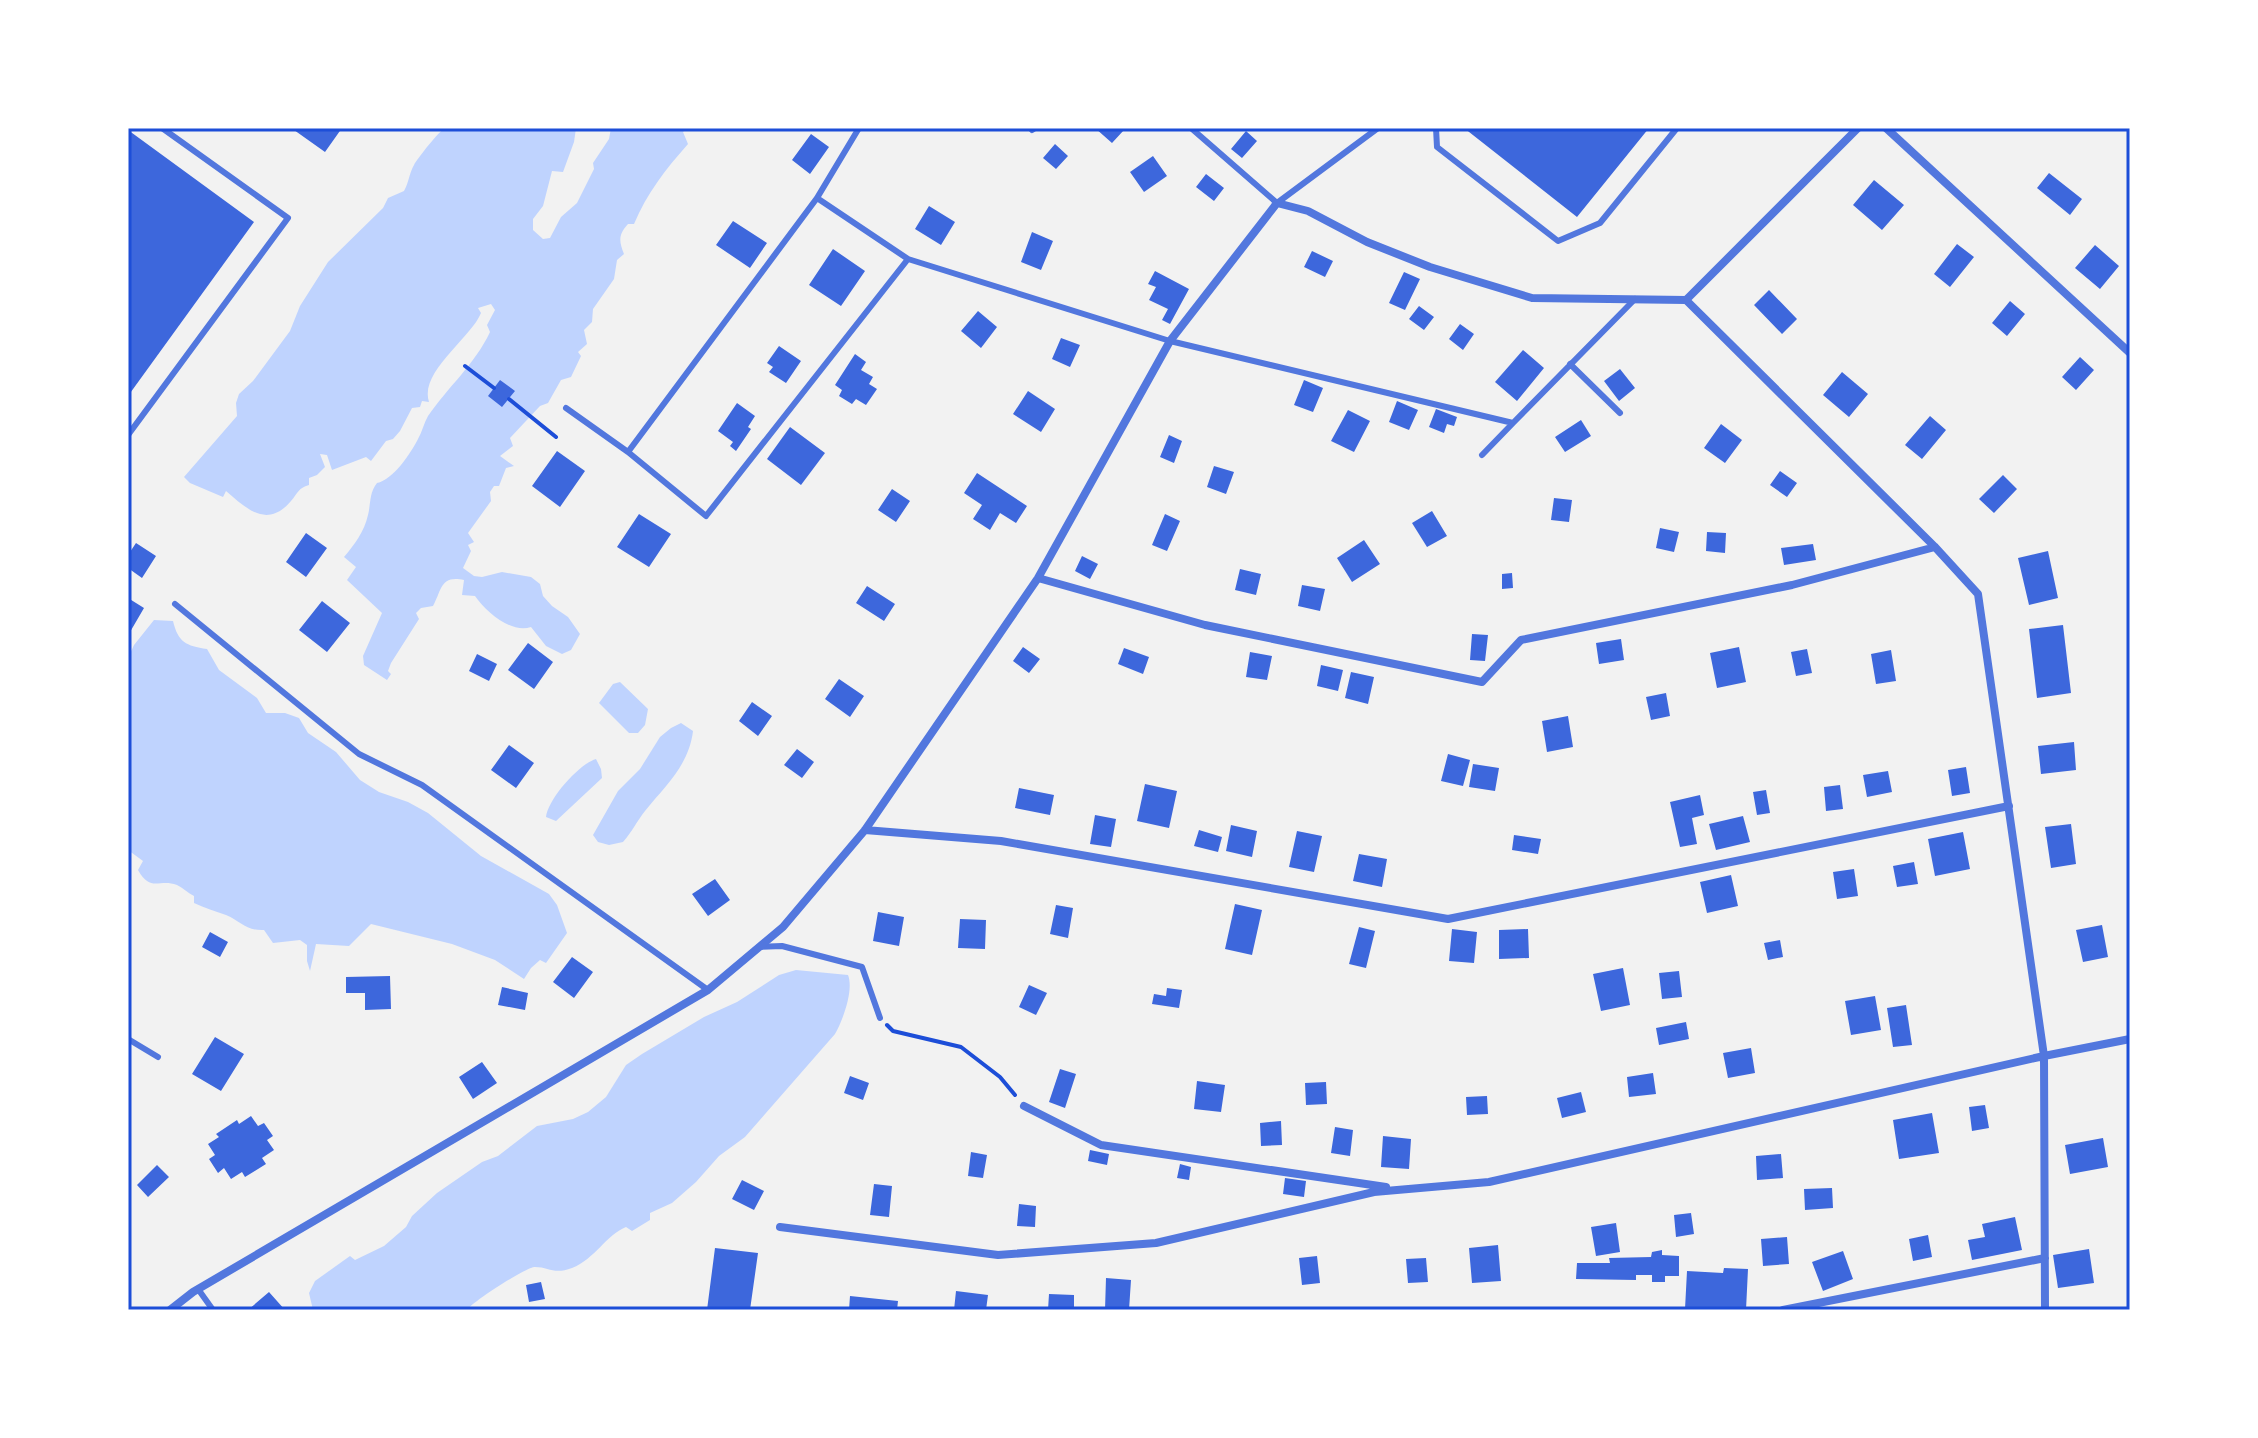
<svg xmlns="http://www.w3.org/2000/svg" width="2258" height="1438" font-family="Ubuntu,sans-serif">
<rect width="100%" height="100%" fill="#f2f2f2"/>
<!-- water -->
<path fill="#bfd3fe" d="M445,128H576L574,142L563,172L552,171L543,206L533,219V230L543,239L550,238L561,217L577,203L594,169L593,163L609,139L611,128H687L683,132L688,144C665,170 647,193 634,224H628C618,235 619,241 624,254L617,260L614,279L593,309L592,322L584,330L587,344L578,352L581,356L571,377L561,380L548,403L540,406L510,438L513,446L500,456L514,466L506,468L499,486H494L490,492L491,501L468,533L474,542L468,545L471,551L463,568L474,576L482,577L502,572L531,577L540,584L543,596L552,606L568,617L580,634L571,650L562,654L546,646L531,627C512,634 486,612 475,596L462,595L464,580C440,575 442,590 433,606L421,608L416,613L419,619L391,663L388,671L391,674L387,680L364,665L363,656L382,613L347,580L356,567L344,557C355,544 364,532 368,515C371,503 369,493 377,483C393,480 411,453 418,439C422,432 424,423 428,416C448,387 475,364 490,332L487,325L495,310L491,304L478,308L481,313C471,338 419,372 429,402L422,401L420,407L412,408L400,431L393,439L386,441L371,461L366,457L332,470L327,455L320,454L325,467L317,475L309,478V485C298,488 298,493 291,501C267,529 247,509 226,491L223,497L190,483L184,477L237,416L236,403L239,394L253,381L290,331L300,306L328,262L383,208L388,198L404,191C409,182 409,174 414,165C417,159 440,130 445,128Z
M154,620L173,621C178,642 186,646 207,649L219,670L257,698L266,713H285L299,718L308,733L336,752L360,780L379,792L408,802L428,813L481,856L549,894L557,905L567,933L546,963L540,960L531,968L524,979L495,960L452,944L371,924L349,946L316,944L310,971L307,961V945L300,940L273,943L264,930C245,931 241,921 226,915C215,911 205,908 194,903V896C188,893 183,888 177,885C159,878 151,893 138,870L143,861L128,850V658L134,645Z
M620,682L648,709L645,725L638,733H629L599,703L613,684Z
M681,723L693,731C689,765 666,785 645,811C637,821 632,832 623,842L609,845L598,842L593,835L618,791L640,769L660,737L671,728Z
M596,759L601,769L602,778L556,821L546,817C548,799 579,764 596,759Z
M796,970L848,975C854,990 843,1020 835,1034L745,1137L719,1156L696,1182L672,1203L650,1213V1220L632,1231L626,1227C606,1235 595,1259 572,1268C554,1275 549,1267 535,1267C526,1267 472,1302 467,1310H313L309,1293L315,1281L350,1256L355,1260L384,1246L406,1227L412,1216L437,1193L482,1162L498,1156L537,1126L573,1119L588,1112L606,1097L626,1065L642,1054L704,1017L737,1002L779,975Z"/>
<!-- building -->
<path fill="#3d67dc" d="M296,128H342L325,152L294,130Z
M1095,128H1122L1124,130L1112,143Z
M1464,128H1649L1577,217Z
M128,130L254,222L128,396Z
M1246,131L1257,141L1242,158L1231,149Z
M811,134L829,147L810,174L792,160Z
M1055,144L1068,156L1056,169L1043,158Z
M1153,156L1167,176L1144,192L1130,172Z
M2049,173L2082,199L2070,215L2037,188Z
M1206,174L1224,188L1214,201L1196,187Z
M1874,180L1904,205L1882,230L1853,205Z
M929,206L955,222L941,245L915,229Z
M733,221L767,243L750,268L716,245Z
M1032,232L1053,241L1041,270L1021,262Z
M1957,244L1974,257L1950,287L1934,274Z
M2095,245L2119,266L2100,289L2075,268Z
M833,249L865,271L841,306L809,285Z
M1312,251L1333,261L1325,277L1304,267Z
M1155,271L1189,289L1170,324L1162,320L1168,309L1149,300L1156,287L1148,284Z
M1404,272L1420,279L1405,310L1389,303Z
M1769,290L1797,319L1782,334L1754,305Z
M2010,301L2025,314L2007,336L1992,323Z
M1419,306L1434,317L1424,330L1409,319Z
M978,311L997,327L981,348L961,331Z
M1460,324L1474,334L1463,350L1449,339Z
M1061,338L1080,345L1070,367L1052,359Z
M779,346L801,361L786,383L769,372L773,367L767,363Z
M1523,350L1544,368L1517,401L1495,382Z
M855,354L866,362L861,370L873,377L869,384L877,389L866,405L856,399L852,404L839,396L842,390L835,385Z
M2080,357L2094,370L2076,390L2062,377Z
M1620,369L1635,388L1619,401L1604,381Z
M1842,372L1868,394L1849,417L1823,395Z
M500,380L515,391L502,407L488,396Z
M1304,380L1323,388L1313,412L1294,405Z
M1028,391L1055,409L1041,432L1013,414Z
M1397,401L1418,410L1409,430L1389,422Z
M737,403L755,416L748,427L751,429L736,451L730,446L733,442L718,431Z
M1436,409L1457,417L1454,426L1447,424L1444,433L1429,427Z
M1348,410L1370,421L1354,452L1331,441Z
M1930,416L1946,430L1922,459L1905,445Z
M1581,420L1591,436L1565,452L1555,437Z
M1721,424L1742,440L1725,463L1704,448Z
M790,427L825,453L801,485L767,459Z
M1169,435L1182,441L1174,463L1160,457Z
M557,451L585,471L560,507L532,486Z
M1214,466L1234,472L1226,494L1207,487Z
M1780,471L1797,483L1787,497L1770,485Z
M977,473L1027,506L1016,523L1000,513L990,530L973,519L982,505L964,493Z
M2003,475L2017,489L1994,513L1979,499Z
M892,489L910,501L896,522L878,510Z
M1554,498L1572,500L1569,522L1551,520Z
M1432,511L1447,536L1427,547L1412,523Z
M639,514L671,534L649,567L617,547Z
M1165,514L1180,521L1167,551L1152,545Z
M1660,528L1679,532L1674,552L1656,548Z
M1707,532L1726,533L1725,553L1706,551Z
M306,533L327,548L306,577L286,562Z
M1364,540L1380,564L1352,582L1337,558Z
M136,543L156,556L142,578L128,568V555Z
M1813,544L1816,560L1784,565L1781,548Z
M2048,551L2058,598L2029,605L2018,558Z
M1082,556L1098,564L1090,579L1075,571Z
M1240,569L1261,574L1256,595L1235,590Z
M1512,573L1513,588L1502,589V574Z
M1302,585L1325,589L1320,611L1298,606Z
M867,586L895,604L884,621L856,603Z
M128,598L144,608L130,632L128,631Z
M322,601L350,623L327,652L299,630Z
M2063,625L2071,693L2037,698L2029,629Z
M1472,634L1488,635L1485,661L1470,660Z
M1621,639L1624,660L1599,664L1596,643Z
M528,643L553,662L534,689L508,670Z
M1023,647L1040,659L1029,673L1013,661Z
M1739,647L1746,682L1717,688L1710,653Z
M1124,648L1149,657L1143,674L1118,664Z
M1807,649L1812,673L1796,676L1791,652Z
M1891,650L1896,681L1876,684L1871,654Z
M1250,652L1272,656L1267,680L1246,677Z
M477,654L497,664L489,681L469,671Z
M1321,665L1343,670L1338,691L1317,686Z
M1351,672L1374,677L1368,704L1345,698Z
M839,679L864,696L850,717L825,699Z
M1666,693L1670,716L1651,720L1646,697Z
M752,702L772,716L758,736L739,721Z
M1568,716L1573,747L1547,752L1542,721Z
M2074,742L2076,770L2041,774L2038,746Z
M509,745L534,763L516,788L491,770Z
M797,749L814,762L802,778L784,765Z
M1448,754L1470,760L1463,786L1441,781Z
M1473,764L1499,768L1495,791L1469,787Z
M1966,767L1970,793L1952,796L1948,770Z
M1888,771L1892,792L1867,797L1863,775Z
M1145,784L1177,791L1169,828L1137,821Z
M1840,785L1843,809L1826,811L1824,787Z
M1019,788L1054,795L1050,815L1015,808Z
M1766,790L1770,813L1757,815L1753,792Z
M1700,795L1704,815L1692,818L1697,844L1680,847L1670,802Z
M1095,815L1116,819L1111,847L1090,844Z
M1743,816L1750,842L1716,850L1709,824Z
M2071,824L2076,864L2051,868L2045,827Z
M1231,825L1257,831L1252,857L1226,851Z
M1199,830L1222,837L1218,852L1194,846Z
M1297,831L1322,836L1314,872L1289,867Z
M1963,832L1970,869L1935,876L1928,839Z
M1514,835L1541,839L1538,854L1512,850Z
M1359,854L1387,859L1382,887L1353,881Z
M1914,862L1918,884L1897,887L1893,866Z
M1854,869L1858,896L1837,899L1833,872Z
M1731,875L1738,906L1707,913L1700,882Z
M715,879L730,900L708,916L692,894Z
M1235,904L1262,910L1252,955L1225,949Z
M1056,905L1073,908L1068,938L1050,934Z
M878,912L904,917L899,946L873,941Z
M960,919L986,920L985,949L958,948Z
M2102,925L2108,957L2083,962L2076,930Z
M1359,927L1375,931L1366,968L1349,964Z
M1452,929L1477,932L1474,963L1449,961Z
M1528,929L1529,958L1499,959V930Z
M210,932L228,942L220,957L202,947Z
M1780,940L1783,957L1768,960L1764,943Z
M572,957L593,972L574,998L553,982Z
M1623,968L1630,1005L1601,1011L1593,974Z
M1679,971L1682,997L1662,999L1659,973Z
M390,976L391,1009L365,1010V993H346V977Z
M1029,985L1047,993L1036,1015L1019,1007Z
M502,987L528,993L525,1010L498,1005Z
M1167,988L1182,990L1179,1008L1152,1004L1154,994L1166,996Z
M1875,996L1881,1030L1851,1035L1845,1001Z
M1906,1005L1912,1045L1893,1047L1887,1008Z
M1686,1022L1689,1039L1659,1045L1656,1028Z
M215,1037L244,1054L221,1091L192,1074Z
M1751,1048L1755,1073L1728,1078L1723,1053Z
M482,1062L497,1083L473,1099L459,1077Z
M1060,1069L1076,1074L1065,1108L1049,1102Z
M1653,1073L1656,1094L1629,1097L1627,1077Z
M850,1076L869,1083L863,1100L844,1093Z
M1197,1081L1225,1085L1221,1112L1194,1109Z
M1326,1082L1327,1104L1306,1105L1305,1083Z
M1581,1092L1586,1112L1562,1118L1557,1098Z
M1487,1096L1488,1114L1467,1115L1466,1097Z
M1985,1105L1989,1128L1972,1131L1969,1107Z
M1932,1113L1939,1153L1899,1159L1893,1120Z
M251,1116L258,1126L264,1123L273,1136L267,1140L274,1150L262,1158L266,1164L245,1177L242,1172L231,1179L224,1168L218,1173L209,1159L215,1155L208,1144L219,1137L216,1134L237,1120L239,1124Z
M1281,1121L1282,1145L1261,1146L1260,1123Z
M1335,1127L1353,1130L1350,1156L1331,1153Z
M1383,1136L1411,1139L1409,1169L1381,1167Z
M2103,1138L2108,1167L2070,1174L2065,1145Z
M1090,1150L1109,1154L1107,1165L1088,1161Z
M971,1152L987,1155L983,1178L968,1176Z
M1781,1154L1783,1178L1757,1180L1756,1156Z
M1180,1164L1191,1167L1189,1180L1177,1178Z
M157,1165L169,1177L148,1197L137,1185Z
M1285,1178L1306,1181L1304,1197L1283,1194Z
M742,1180L764,1191L754,1210L732,1199Z
M874,1184L892,1186L889,1217L870,1215Z
M1832,1188L1833,1208L1805,1210L1804,1189Z
M1019,1204L1036,1206L1035,1227L1017,1226Z
M1691,1213L1694,1234L1676,1237L1674,1215Z
M2015,1217L2022,1250L1972,1260L1968,1240L1985,1237L1982,1224Z
M1616,1223L1620,1252L1596,1256L1591,1227Z
M1928,1235L1932,1257L1913,1261L1909,1239Z
M1787,1237L1789,1264L1763,1266L1761,1239Z
M1498,1245L1501,1281L1472,1283L1469,1248Z
M715,1248L758,1253L750,1310H707Z
M2089,1249L2094,1283L2058,1288L2053,1255Z
M1662,1250V1255L1679,1256V1276H1665V1282H1652V1275H1636V1280L1576,1279L1577,1263H1610L1609,1258L1651,1257L1652,1252Z
M1843,1251L1853,1279L1823,1291L1812,1262Z
M1317,1256L1320,1283L1302,1285L1299,1258Z
M1426,1258L1428,1282L1408,1283L1406,1259Z
M1724,1268L1748,1269L1746,1310L1685,1309L1687,1271L1723,1273Z
M1106,1278L1131,1280L1129,1310H1105Z
M541,1282L545,1299L529,1302L526,1285Z
M956,1291L988,1295L986,1310H954Z
M269,1292L285,1310H248Z
M1049,1294L1074,1295V1310H1048Z
M850,1296L898,1301L897,1310H849Z"/>
<g fill="none" stroke-linecap="round" stroke-linejoin="round">
<!-- path -->
<path stroke="#1d4ed8" stroke-width="4" d="M465,366L494,388
M509,399L556,437
M887,1025L893,1031L961,1047L1000,1077L1015,1095"/>
<!-- service -->
<path stroke="#5277de" stroke-width="6" d="M1191,128L1277,203L1378,128
M1436,128L1437,147L1558,241L1600,223L1677,128
M1032,130L1035,128
M817,198L908,259L1170,341L1513,423L1635,299
M1570,364L1620,413
M566,408L628,452L706,516L908,259
M128,435L288,218L162,128
M628,452L817,198L859,128
M1482,455L1513,423
M175,604L359,754L422,785L708,990
M759,947L782,946L862,967L880,1018
M128,1039L158,1057
M198,1289L213,1310"/>
<!-- minor -->
<path stroke="#5277de" stroke-width="8" d="M1886,128L2130,353
M1686,300L1935,547L1978,594L2044,1056L2045,1310
M1686,300L1858,128
M1038,578L1205,625L1482,682L1521,640L1792,585L1935,547
M865,830L1001,841L1448,919L2009,806
M1024,1106L1101,1145L1386,1187
M780,1227L998,1255L1156,1243L1374,1192L1489,1182L2044,1056L2130,1039
M170,1310L193,1292L708,990L783,927L865,830L1038,578L1170,341L1277,203L1308,211L1367,242L1430,267L1532,298L1686,300
M1783,1310L2045,1258"/>
</g>
<!-- border -->
<rect width="2258" height="1438" fill="none" stroke="#ffffff" stroke-width="260"/>
<rect x="130" y="130" width="1998" height="1178" fill="none" stroke="#1d4ed8" stroke-width="3"/>
</svg>
